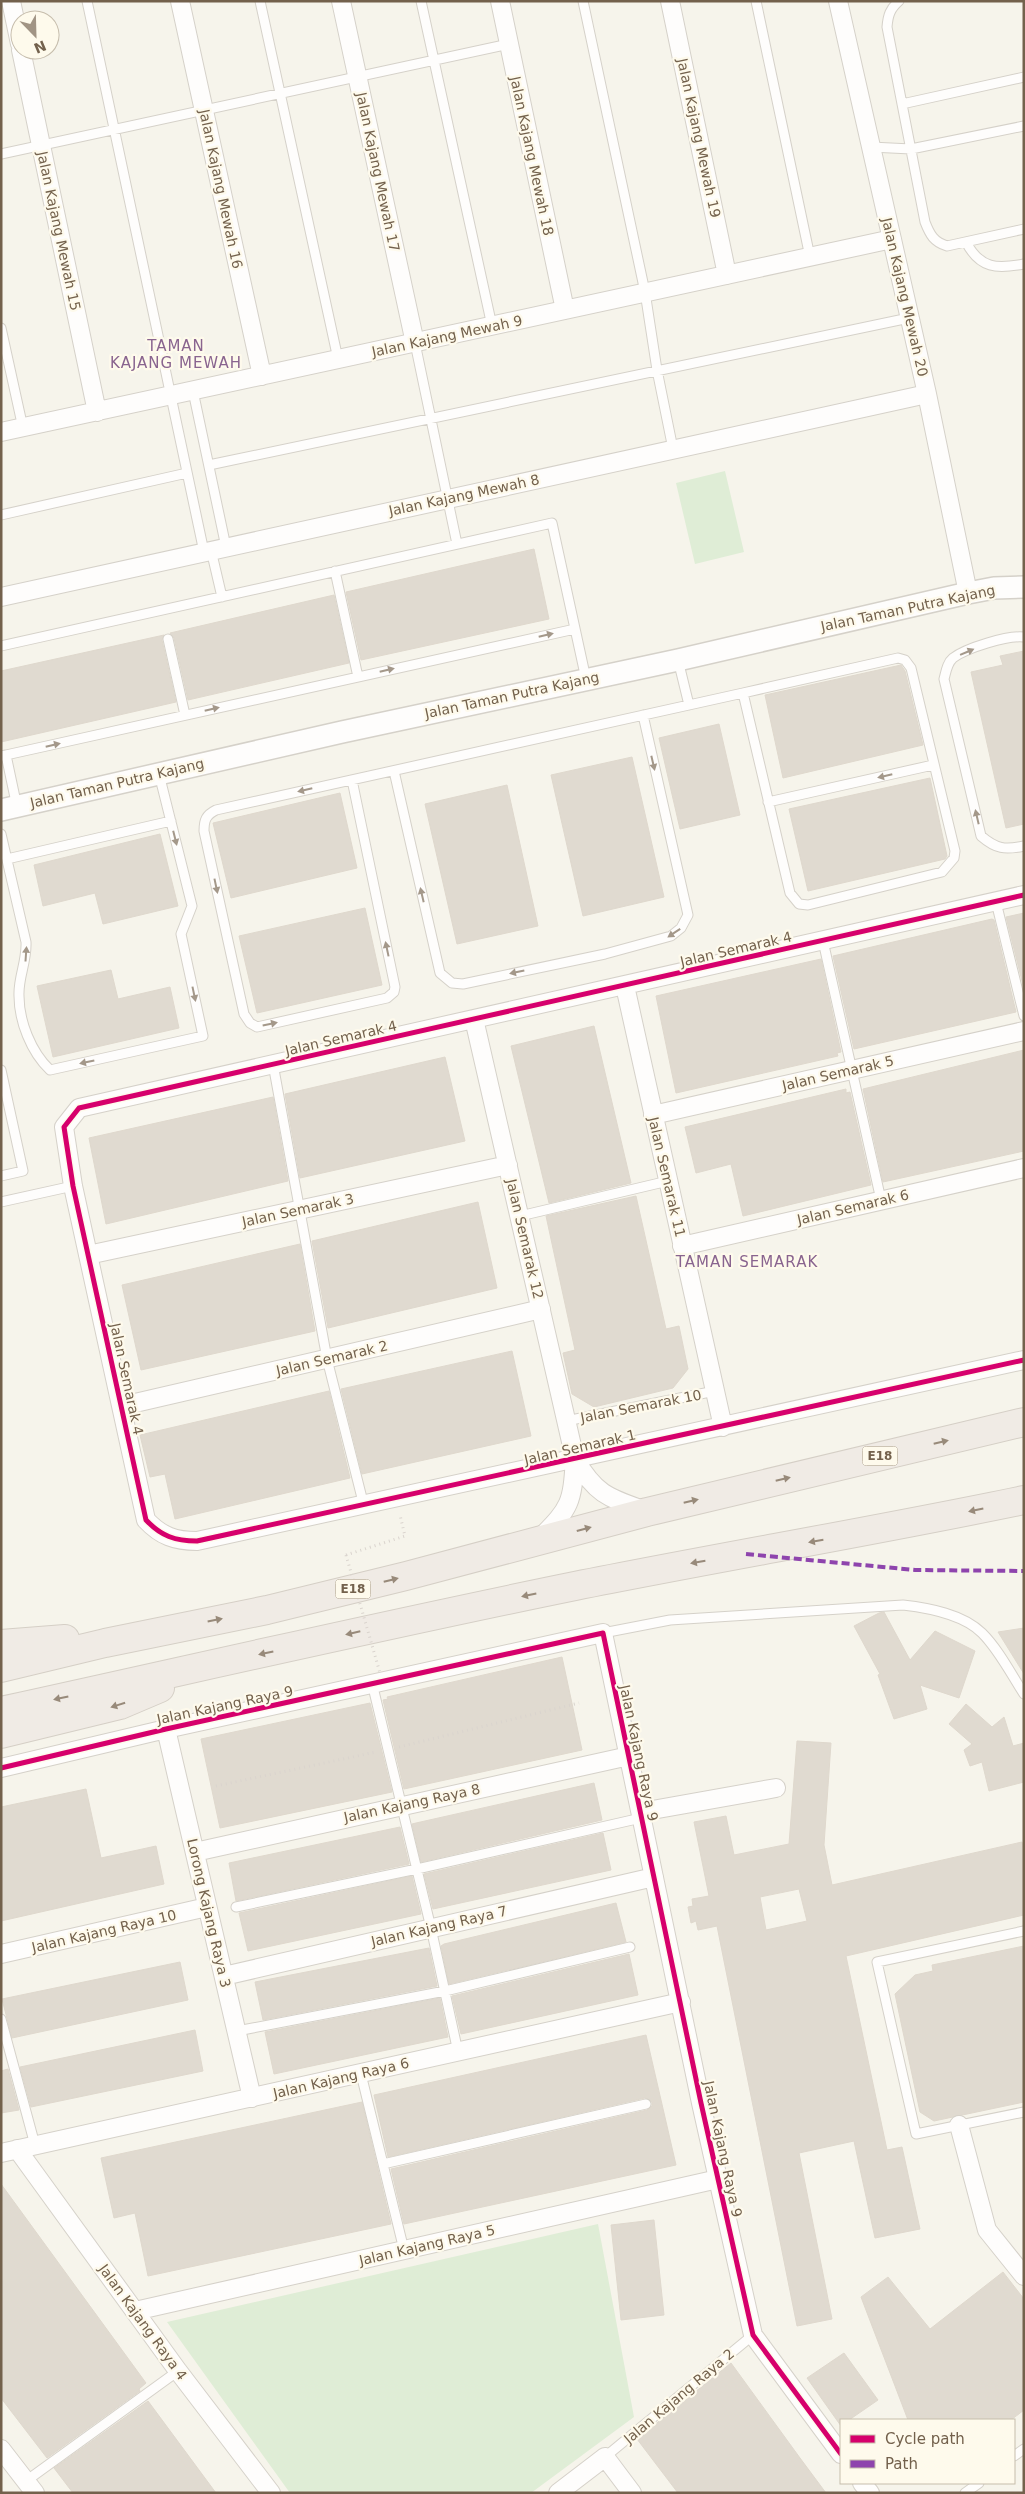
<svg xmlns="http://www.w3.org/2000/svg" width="1025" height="2494" font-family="'DejaVu Sans',sans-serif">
<rect width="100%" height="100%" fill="#f6f4eb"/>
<!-- green -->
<path fill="#dfedd6" d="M725,471L744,552L695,564L676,483Z
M598,2224L634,2417L531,2493H290L167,2322Z"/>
<!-- building -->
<path fill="#e0dad0" stroke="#dfd8cd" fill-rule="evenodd" d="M534,549L549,619L361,660L346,592Z
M334,595L349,663L188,700L174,638L170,633Z
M164,635L162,640L176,702L1,742V671Z
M1024,651V824L1006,828L971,672L1003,665L1000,656Z
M901,665L905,671L923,745L783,778L765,695Z
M719,724L740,815L680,829L659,738Z
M632,757L664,897L583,916L551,775Z
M930,778L947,856L945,859L808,891L789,809Z
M507,785L538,926L457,944L425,804Z
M340,793L357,868L231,898L213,823Z
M160,834L178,906L103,924L95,893L43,906L34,865Z
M365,908L382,985L257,1013L239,936Z
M1024,913V989L1006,917Z
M992,919L994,920L1016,1012L854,1049L833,956Z
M821,959L841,1052L837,1053L838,1056L676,1093L656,996Z
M111,970L118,999L170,987L179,1028L53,1057L37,986Z
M594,1026L631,1183L549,1203L511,1046Z
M1024,1050V1151L883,1182L863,1089Z
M445,1057L465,1141L300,1178L285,1094Z
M846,1089V1093L850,1092L871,1185L743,1216L731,1164L696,1173L685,1127Z
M273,1097L288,1181L106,1224L89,1138Z
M636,1196L666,1329L679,1326L688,1369L673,1388L594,1407L572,1394L563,1353L575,1350L546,1216Z
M478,1202L497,1288L328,1328L312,1241Z
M300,1244L315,1331L141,1370L122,1285Z
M512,1351L531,1436L362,1474L341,1389Z
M329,1391L350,1478L175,1519L165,1474L150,1477L140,1435Z
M884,1612L910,1660L935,1631L975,1651L959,1698L920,1685L927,1709L894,1719L878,1675L880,1674L854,1626L879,1613Z
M1024,1628V1674L998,1632Z
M562,1657L582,1750L404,1789L383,1700L388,1699L387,1697Z
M370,1703L392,1792L220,1828L201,1739Z
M966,1704L992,1727L1004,1717L1013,1746L1024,1743V1782L989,1791L982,1762L970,1766L964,1750L972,1744L949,1724Z
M797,1741L831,1743L824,1845L832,1885L1022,1842L1024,1851V1915L846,1956L887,2150L902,2147L920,2229L875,2238L854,2141L799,2153L832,2319L797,2326L717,1926L698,1930L696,1921L691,1923L688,1907L693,1906L692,1899L709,1896L694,1822L726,1816L734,1855L789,1844ZM799,1889L807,1921L766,1930L760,1897Z
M594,1783L602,1820L421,1862L412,1824L416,1823Z
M86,1789L101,1858L156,1846L164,1884L1,1921V1807Z
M400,1827L409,1864L236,1901L229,1863Z
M603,1833L611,1870L433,1909L424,1874Z
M412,1876L421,1914L248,1951L239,1913Z
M616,1903L626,1942L449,1984L441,1946L444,1944Z
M1024,1946V2102L934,2121L920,2112L895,1994L915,1975L933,1971L932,1965Z
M429,1948L437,1986L263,2020L255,1982Z
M629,1954L638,1995L461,2034L452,1996Z
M180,1962L188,2000L12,2038L2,1999Z
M440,1998L448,2037L274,2074L265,2032Z
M195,2030L203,2071L31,2107L20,2067Z
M646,2035L676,2165L404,2224L391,2169L647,2110L652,2106V2102L645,2098L388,2157L374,2095Z
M8,2069L19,2110L1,2113V2071Z
M362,2102L391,2224L148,2276L135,2213L114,2218L101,2158Z
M1,2184L146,2383L139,2389L140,2391L47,2458L1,2398Z
M654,2220L664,2315L621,2320L611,2225Z
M1003,2272L1024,2299V2410L1011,2420H908L861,2297L888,2277L930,2329Z
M844,2353L878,2400L849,2420H841V2426L807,2378Z
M731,2363L800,2458L826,2493H678L637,2439Z
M148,2401L216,2493H73L54,2468Z"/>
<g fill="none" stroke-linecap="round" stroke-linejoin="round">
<defs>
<path id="service" d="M87,1L204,552
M260,1L338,359
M421,1L492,326
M583,1L645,292L657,370L673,449
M756,1L810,257
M899,1C890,9 888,15 887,27L925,222C930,235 934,242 947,246L1024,229
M902,104L1024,77
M871,147L911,149L1024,126
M1,154L509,44
M966,242C980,269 997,269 1024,264
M1,328L23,428
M415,343L457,544
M193,391L226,547
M209,465L909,318
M1,515L187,473
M211,550L222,597
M335,571L358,677
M1024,637C1008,635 966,648 953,658C947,663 946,672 944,679L981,836C996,849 1005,850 1024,846
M168,639L185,715
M1,646L552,523L586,679
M898,658L905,660L911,668L955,851L954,858L942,872L808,905L799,904L790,893L743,693Z
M678,660L689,705
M6,755L575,629
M1,756L6,755L17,807
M394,771L440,973L452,983L463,984L605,954L671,936L681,928L688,915L643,715
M352,780L395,987L394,992L387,998L257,1027L250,1023L244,1014L204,831C204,820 206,815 216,810L743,693
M768,802L933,765
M1,834L26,942C27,962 18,977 19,996C19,1021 31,1052 50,1070L203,1036L181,934L192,906L159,774
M7,859L171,821
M996,902L1024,1016
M823,941L881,1200
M273,1064L327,1359L364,1506
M1,1070L23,1171L1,1176
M1,1202L73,1186
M520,1216L668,1181
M566,1421L715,1391
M603,1633L670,1620L903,1605C929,1608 963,1614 982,1633C999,1650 1011,1674 1024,1694
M372,1683L431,1928L458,2052
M236,1907L417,1869L641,1818
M1024,1931L877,1962L916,2134L1024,2112
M1,2019L35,2145
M237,2031L445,1991L630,1947
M361,2074L404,2250
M383,2164L646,2104
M1014,2456L1024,2449
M605,2457L753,2335
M26,2481L178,2371
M965,2493L979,2483"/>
<path id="minor" d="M11,1L20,44
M180,1L262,376
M341,1L415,343
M500,1L565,310
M670,1L727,275
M838,1L927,394L968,593
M21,50L97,412
M1,432L892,239
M1,597L927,394
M1024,895L79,1108L64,1127L73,1186L146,1520C161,1536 175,1541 197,1541L1024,1360
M625,986L723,1427
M474,1019L575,1459C572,1503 571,1507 540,1538
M653,1115L1024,1031
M682,1246L1024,1168
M88,1255L508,1165
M122,1406L541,1309
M575,1459C596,1495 609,1498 646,1511
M166,1729L252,2098
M1,1768L166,1729L603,1633L701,2103L753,2335L841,2454
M641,1812L776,1788
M195,1852L629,1756
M1,1954L207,1907
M224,1976L654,1877
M959,2125L987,2230L1024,2276
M17,2149L178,2371L271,2493
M1,2153L681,2002
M135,2311L718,2179
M1,2449L35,2493
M862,2483L870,2493
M558,2493L605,2457L632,2493"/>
<path id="tertiary" d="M1,810L342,732L678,660L968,593L994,588L1024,587"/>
<path id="motorway" d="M1,1644L65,1639
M1,1668L105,1643L267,1610L406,1576L647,1512L1024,1422
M1,1711C193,1669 383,1625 575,1586C725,1556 875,1531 1024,1500
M1,1734L120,1705L160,1688"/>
</defs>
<!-- service casing -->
<use href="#service" stroke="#d5d1c9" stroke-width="11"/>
<!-- minor casing -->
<use href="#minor" stroke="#d5d1c9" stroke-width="20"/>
<!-- tertiary casing -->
<use href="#tertiary" stroke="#d5d1c9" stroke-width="24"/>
<!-- motorway casing -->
<use href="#motorway" stroke="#d5cfc6" stroke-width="30"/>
<!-- path -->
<path stroke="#dad4ce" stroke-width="3" stroke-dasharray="1 4" stroke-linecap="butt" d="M346,1555L405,1536L400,1515
M399,1747L579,1703
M216,1786L376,1752"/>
<!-- service -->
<use href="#service" stroke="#fefdfc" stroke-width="9"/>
<!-- minor -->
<use href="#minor" stroke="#fefdfc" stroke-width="18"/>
<!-- tertiary -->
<use href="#tertiary" stroke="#fefdfc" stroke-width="21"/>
<!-- motorway -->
<use href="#motorway" stroke="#f0ebe5" stroke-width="28"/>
<!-- path-bridge -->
<path stroke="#dad4ce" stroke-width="3" stroke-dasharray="1 4" stroke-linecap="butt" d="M346,1555L380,1673"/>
<!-- quiet -->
<path stroke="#8e44ad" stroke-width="4" stroke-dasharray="8 4" stroke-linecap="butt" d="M746,1554L915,1570L1024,1571"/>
<defs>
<path id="cycleway" d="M1024,895L79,1108L64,1127L73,1186L146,1520C161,1536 175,1541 197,1541L1024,1360
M1,1768L166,1729L603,1633L701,2103L753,2335L841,2454"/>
</defs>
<!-- cycleway casing -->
<use href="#cycleway" stroke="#fefaec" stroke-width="8"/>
<!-- cycleway -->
<use href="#cycleway" stroke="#d6006c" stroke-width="5"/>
</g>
<!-- one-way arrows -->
<defs><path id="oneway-solid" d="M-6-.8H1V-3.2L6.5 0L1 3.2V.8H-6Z" transform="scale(1.25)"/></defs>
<g fill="#a4988a">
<use href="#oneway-solid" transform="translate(546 635) rotate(-13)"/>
<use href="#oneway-solid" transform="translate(967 652) rotate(-23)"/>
<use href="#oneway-solid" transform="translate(387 670) rotate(-13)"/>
<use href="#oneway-solid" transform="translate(212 709) rotate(-13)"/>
<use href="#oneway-solid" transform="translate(53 745) rotate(-13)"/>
<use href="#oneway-solid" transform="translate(653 763) rotate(77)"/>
<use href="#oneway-solid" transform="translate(885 776) rotate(167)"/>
<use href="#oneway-solid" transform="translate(305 790) rotate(167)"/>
<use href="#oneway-solid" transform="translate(977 817) rotate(-103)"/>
<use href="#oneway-solid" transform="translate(175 838) rotate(76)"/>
<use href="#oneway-solid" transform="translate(216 886) rotate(78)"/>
<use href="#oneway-solid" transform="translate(422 895) rotate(-103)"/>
<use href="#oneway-solid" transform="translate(674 933) rotate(146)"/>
<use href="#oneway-solid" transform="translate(387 949) rotate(-102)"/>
<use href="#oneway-solid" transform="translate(26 954) rotate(-86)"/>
<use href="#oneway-solid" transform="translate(517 972) rotate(168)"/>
<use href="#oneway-solid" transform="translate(194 994) rotate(78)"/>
<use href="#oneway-solid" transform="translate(270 1024) rotate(-12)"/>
<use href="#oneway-solid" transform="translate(87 1062) rotate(168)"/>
</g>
<g fill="#988a7a">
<use href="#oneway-solid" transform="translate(941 1442) rotate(-13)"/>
<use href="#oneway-solid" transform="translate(783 1479) rotate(-13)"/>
<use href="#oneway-solid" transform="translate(691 1501) rotate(-13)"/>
<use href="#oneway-solid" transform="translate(976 1510) rotate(168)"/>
<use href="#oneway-solid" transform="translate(584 1529) rotate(-15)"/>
<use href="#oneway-solid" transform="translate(816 1541) rotate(170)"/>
<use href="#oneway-solid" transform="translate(698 1562) rotate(170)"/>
<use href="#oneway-solid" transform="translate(391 1580) rotate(-14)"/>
<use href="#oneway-solid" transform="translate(529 1595) rotate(168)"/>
<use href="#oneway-solid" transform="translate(215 1620) rotate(-11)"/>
<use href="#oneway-solid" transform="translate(353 1633) rotate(167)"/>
<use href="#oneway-solid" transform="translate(266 1653) rotate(168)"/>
<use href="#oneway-solid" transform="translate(61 1698) rotate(168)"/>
<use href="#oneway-solid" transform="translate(118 1705) rotate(162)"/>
</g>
<g text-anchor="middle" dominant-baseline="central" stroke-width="4.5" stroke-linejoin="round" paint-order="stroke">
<!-- shield labels -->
<g fill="#fefaec" stroke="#9d8f7c" stroke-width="1">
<rect x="862.5" y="1446.5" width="35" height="19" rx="4"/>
<rect x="335.5" y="1579.5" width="35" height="19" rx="4"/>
</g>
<g font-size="12" font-weight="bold" fill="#73614c">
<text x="880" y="1456">E18</text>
<text x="353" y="1589">E18</text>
</g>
<!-- street labels -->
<g font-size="14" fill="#73614c" stroke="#fefaec">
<text transform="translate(699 138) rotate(78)">Jalan Kajang Mewah 19</text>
<text transform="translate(532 156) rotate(78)">Jalan Kajang Mewah 18</text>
<text transform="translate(378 172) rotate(78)">Jalan Kajang Mewah 17</text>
<text transform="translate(221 189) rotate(78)">Jalan Kajang Mewah 16</text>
<text transform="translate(59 231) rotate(78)">Jalan Kajang Mewah 15</text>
<text transform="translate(905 297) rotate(77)">Jalan Kajang Mewah 20</text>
<text transform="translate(447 336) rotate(-12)">Jalan Kajang Mewah 9</text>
<text transform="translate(464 495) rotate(-12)">Jalan Kajang Mewah 8</text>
<text transform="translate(908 608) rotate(-12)">Jalan Taman Putra Kajang</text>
<text transform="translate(512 695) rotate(-12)">Jalan Taman Putra Kajang</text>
<text transform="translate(117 783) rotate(-13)">Jalan Taman Putra Kajang</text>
<text transform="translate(736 949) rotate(-13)">Jalan Semarak 4</text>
<text transform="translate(341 1038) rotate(-13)">Jalan Semarak 4</text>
<text transform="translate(838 1073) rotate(-13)">Jalan Semarak 5</text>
<text transform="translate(667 1177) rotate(77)">Jalan Semarak 11</text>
<text transform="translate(853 1207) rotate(-13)">Jalan Semarak 6</text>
<text transform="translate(298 1210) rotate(-12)">Jalan Semarak 3</text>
<text transform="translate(525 1239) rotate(77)">Jalan Semarak 12</text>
<text transform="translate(332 1358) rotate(-13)">Jalan Semarak 2</text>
<text transform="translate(127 1379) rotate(78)">Jalan Semarak 4</text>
<text transform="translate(641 1406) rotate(-11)">Jalan Semarak 10</text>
<text transform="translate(580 1447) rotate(-13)">Jalan Semarak 1</text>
<text transform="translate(225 1705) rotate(-12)">Jalan Kajang Raya 9</text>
<text transform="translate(639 1753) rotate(78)">Jalan Kajang Raya 9</text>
<text transform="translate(412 1803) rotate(-12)">Jalan Kajang Raya 8</text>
<text transform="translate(209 1913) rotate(77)">Lorong Kajang Raya 3</text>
<text transform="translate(439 1926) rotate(-13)">Jalan Kajang Raya 7</text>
<text transform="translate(104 1931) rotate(-13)">Jalan Kajang Raya 10</text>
<text transform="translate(341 2078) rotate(-13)">Jalan Kajang Raya 6</text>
<text transform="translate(723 2149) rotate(78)">Jalan Kajang Raya 9</text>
<text transform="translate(427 2245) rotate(-13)">Jalan Kajang Raya 5</text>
<text transform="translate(143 2322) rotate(54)">Jalan Kajang Raya 4</text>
<text transform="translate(679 2396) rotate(-40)">Jalan Kajang Raya 2</text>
</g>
<!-- neighbourhood labels -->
<g font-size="15" letter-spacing="1" fill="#89648f" stroke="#fefaec">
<text x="176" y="346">TAMAN<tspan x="176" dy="17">KAJANG MEWAH</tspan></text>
<text x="747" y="1262">TAMAN SEMARAK</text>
</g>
</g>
<!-- border -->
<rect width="1025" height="2494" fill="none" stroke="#73614c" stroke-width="5"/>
<!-- legend -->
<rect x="840" y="2419" width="175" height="65" fill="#fefaec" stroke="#c6bdac"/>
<rect x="850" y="2435" width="25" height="8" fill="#d6006c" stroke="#c6bdac"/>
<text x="885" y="2444" font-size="15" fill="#73614c">Cycle path</text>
<rect x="850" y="2460" width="25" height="8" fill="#8e44ad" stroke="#c6bdac"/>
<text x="885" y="2469" font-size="15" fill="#73614c">Path</text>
<!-- north arrow -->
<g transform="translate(35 35) rotate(157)"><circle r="24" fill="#fefaec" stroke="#c6bdac"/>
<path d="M0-4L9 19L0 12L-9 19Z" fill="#a19484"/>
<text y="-8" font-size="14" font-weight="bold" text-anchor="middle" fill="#73614c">N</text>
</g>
</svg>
